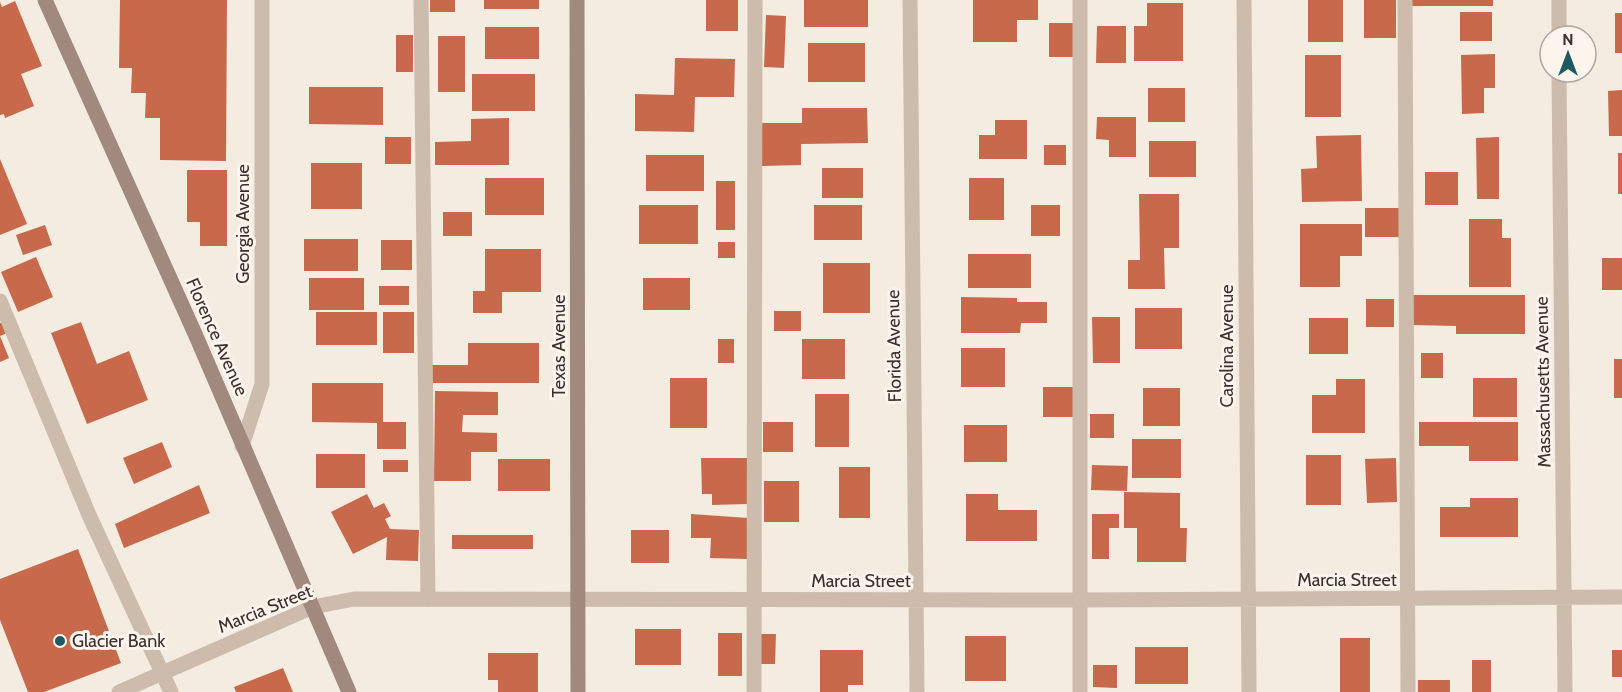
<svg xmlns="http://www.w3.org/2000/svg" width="1622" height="692" font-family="Cabin,sans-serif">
<rect width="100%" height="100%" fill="#f4ebe1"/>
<!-- building -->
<path fill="#c8694b" d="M120,0H227L226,161L160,160V118H145L146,93H131L132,68H119Z
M430,0H455V12H430Z
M484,0H539V9H484Z
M706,0H738V31H706Z
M804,0H868V27H804Z
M973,0H1038V20H1017V42H973Z
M1308,0H1343V42H1308Z
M1364,0H1396V38H1364Z
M1410,0H1493V6H1410Z
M15,1L42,66L21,74L34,106L5,118L4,114L0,115V2L2,7Z
M1147,3H1183V61H1134V26H1147Z
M1460,12H1492V41H1460Z
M1615,13H1622V53H1615Z
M766,15L786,16L784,68L764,67Z
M1049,23H1074V57H1049Z
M1097,26H1126V63H1096Z
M485,27H539V59H485Z
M396,35H413V72H396Z
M438,36H465V92H438Z
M808,43H865V82H808Z
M1495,54V88H1484V113L1462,114L1461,55Z
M1305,55H1341V117H1305Z
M675,58L735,59L734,97H695L694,132L635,131V94L674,95Z
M472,74H535V111H472Z
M309,87H383V125L309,124Z
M1148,88H1185V122H1148Z
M1622,90V136H1609L1608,91Z
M802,108H867L868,143L801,144V165L759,166L758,123H802Z
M1097,117H1136V157H1109V140L1096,139Z
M509,118V165H435V142L471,141V119Z
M995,120H1027V159H979V135H995Z
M1361,135L1362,201L1302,202L1301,169L1317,168L1316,136Z
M385,137H411V164H385Z
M1499,137V199H1477L1476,138Z
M1149,141H1196V177H1149Z
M1044,145H1066V165H1044Z
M1618,153H1622V194H1618Z
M646,155H704V191H646Z
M0,159L27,224L0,235Z
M311,163H362V209H311Z
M822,168H863V198H822Z
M187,170H227V246H200V222H187Z
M1425,172H1458V205H1425Z
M485,178H544V215H485Z
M969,178H1004V220H969Z
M716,181H735V230H716Z
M1139,194H1179V248H1164L1165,289H1128V260H1140Z
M639,205H698V244H639Z
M814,205H862V240H814Z
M1031,205H1060V236H1031Z
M1365,208H1399V237H1365Z
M443,212H472V236H443Z
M1469,219H1502V238H1511V287H1469Z
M1300,224H1362V256H1340V287H1300Z
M45,225L52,245L23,255L16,235Z
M304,239H358V271H304Z
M381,240H412V270H381Z
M718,242H735V258H718Z
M485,249H541V292H502V313H473V291H485Z
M968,254H1031V288H968Z
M36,257L53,297L18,312L1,272Z
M1602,258H1622V290H1602Z
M823,263H870V313H823Z
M309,278H364V310H309Z
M643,278H690V310H643Z
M379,286H409V305H379Z
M1413,295H1525V334H1456V326L1413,325Z
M961,297L1017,298V302H1047V323H1021L1020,333H961Z
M1366,299H1394V327H1366Z
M1135,308H1182V349H1135Z
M774,311H801V331H774Z
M316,312H377V345H316Z
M383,312H414V353H383Z
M1092,317H1120V363H1093Z
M1309,318H1348V354H1309Z
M81,322L97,364L129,351L148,400L87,424L51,333Z
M0,323H2L7,333L0,336Z
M0,336L9,358L0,362Z
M718,339H734V363H718Z
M802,339H845V379H802Z
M468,343H539V383H431L432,365H468Z
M961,348H1005V387H961Z
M1421,353H1443V378H1421Z
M1614,359H1622V398H1614Z
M670,378H707V428H670Z
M1473,378H1517V417H1473Z
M1336,379H1365V433H1312V395H1336Z
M312,383H383V422H406V449H377V423L312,422Z
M1043,387H1073V417H1043Z
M1143,388H1180V426H1143Z
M435,391L498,392V415H463L462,432L497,433V452H471V481H434Z
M815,394H849V447H815Z
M1090,414H1114V438H1090Z
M763,422H793V452H763Z
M1419,422H1518V461H1469V446H1419Z
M964,425H1007V462H964Z
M1132,439H1181V478H1132Z
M162,442L172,467L134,484L123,458Z
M316,454H365V488H316Z
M1306,455H1341V505H1306Z
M701,458H747V504L712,505V494H702Z
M1396,458L1397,502L1367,503L1365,459Z
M498,459H550V491H498Z
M383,460H408V472H383Z
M1092,465L1128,466L1127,491L1091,490Z
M839,467H870V518H839Z
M764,481H799V522H764Z
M199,485L210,513L124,548L115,524Z
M1124,492L1180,493V528H1187L1186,562H1137V528H1124Z
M367,494L374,508L384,503L391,516L385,519L390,529L419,530L418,561L386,560L387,537L353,554L331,512Z
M966,494H998V510H1037V541H966Z
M1470,498H1518V537H1440V507H1470Z
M691,514L748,518L747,559L710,558L711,538H691Z
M1092,514H1119V528H1109V559H1092Z
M631,530H669V563H631Z
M452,535H533V549H452Z
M78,549L121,663L44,692H28L0,620V579Z
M635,629H681V665H635Z
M718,633H742V676H718Z
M761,634H776L775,664H760Z
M965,636H1006V681H965Z
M1340,638H1370V692H1340Z
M1135,647H1188V684H1135Z
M820,650H863V685H848V692H820Z
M1612,650H1622V677H1612Z
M488,653H538V692H498V680H488Z
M1472,660H1491V692H1472Z
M1093,665H1117V688L1093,687Z
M283,668L293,692H236L234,687Z
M1418,680H1450V692H1418Z"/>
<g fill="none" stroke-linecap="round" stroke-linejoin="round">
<!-- lane -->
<path stroke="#cdbbac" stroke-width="15" d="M421,0L428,599
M1080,0V692
M1405,0L1408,692
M0,301L89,515L171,692
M754,692L755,0"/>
<!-- street -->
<path stroke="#cdbbac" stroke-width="15" d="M910,0L917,692
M1244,0L1249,692
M1559,0V36
M1559,72L1565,692
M242,446L262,384V0
M119,692L313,607L354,599L1080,600L1622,597"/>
<!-- secondary -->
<path stroke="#a18a7d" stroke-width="15" d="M45,0L196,336L349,692
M577,0L578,692"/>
</g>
<!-- markers -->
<circle fill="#1f5a5e" stroke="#fbf5ee" stroke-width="2" cx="60" cy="641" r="6"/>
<g text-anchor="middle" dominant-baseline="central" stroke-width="6" stroke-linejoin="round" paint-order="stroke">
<!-- street labels -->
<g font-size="18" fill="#3b302b" stroke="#fbf5ee">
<text transform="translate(243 224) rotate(-90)">Georgia Avenue</text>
<text transform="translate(217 337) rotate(66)">Florence Avenue</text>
<text transform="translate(559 346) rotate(-90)">Texas Avenue</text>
<text transform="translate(894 346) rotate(-91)">Florida Avenue</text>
<text transform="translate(1227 346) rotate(-90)">Carolina Avenue</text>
<text transform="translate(1543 382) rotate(-91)">Massachusetts Avenue</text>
<text x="1347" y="580">Marcia Street</text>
<text x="861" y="581">Marcia Street</text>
<text transform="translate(265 609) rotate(-22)">Marcia Street</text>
</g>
<!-- poi labels -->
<g font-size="18" fill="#3b302b" stroke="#fbf5ee" text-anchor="start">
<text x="72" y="641">Glacier Bank</text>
</g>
</g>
<!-- north arrow -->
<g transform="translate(1568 54)"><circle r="28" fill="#fbf5ee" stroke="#aea6a0" stroke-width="1.5"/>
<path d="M0-4.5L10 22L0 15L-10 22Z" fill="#1f5a5e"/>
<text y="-9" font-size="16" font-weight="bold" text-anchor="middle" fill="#3b302b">N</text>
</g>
</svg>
